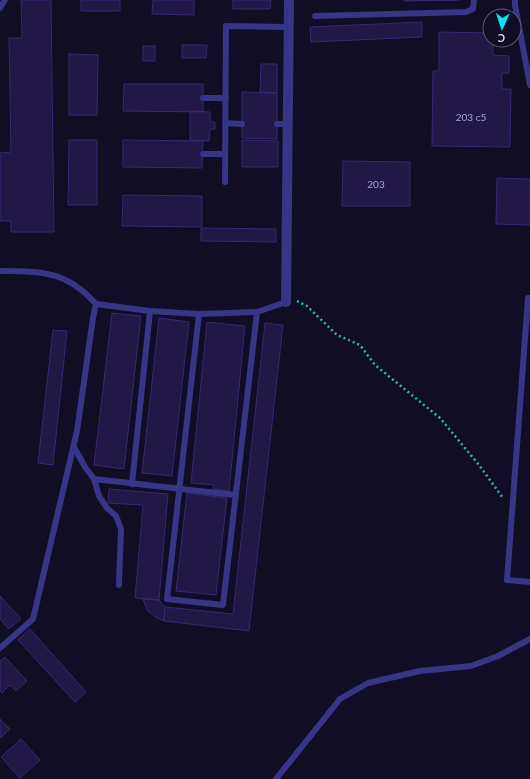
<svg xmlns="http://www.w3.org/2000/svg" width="530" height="779" font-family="Lato,sans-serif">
<rect width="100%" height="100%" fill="#110d24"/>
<!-- building -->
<path fill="#211846" stroke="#362874" d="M21,0H51L54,232H11V221H0V153L11,152L9,38H22Z
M81,0H120V11H81Z
M153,0H194V15L152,14Z
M233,0H271L270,9H233Z
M404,0H459L404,1Z
M422,22V37L311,42L310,27Z
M439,32L490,33V40H493V55L509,56V73H502V89H511L510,147L432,146L433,71H439Z
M182,45H207L206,58H182Z
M143,46H155V61H143Z
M69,54L98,55L97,115H69Z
M261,64H277V93L260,92Z
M124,84H203V112L123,111Z
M242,92L277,93V139L242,138Z
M190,111L210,112V122H215V129H210L209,141L190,140Z
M69,140H97V205H68Z
M123,140L203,141L202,168L123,167Z
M242,140L278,141V167H242Z
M343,161L410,162V206H342Z
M497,178L530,179V225L496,224Z
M123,195L202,196V227L122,226Z
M201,228L276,229V242L201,241Z
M112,313L141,316L124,469L94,465Z
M159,318L189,322L172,476L142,473Z
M207,322L245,326L229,491L213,489L214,485L191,483Z
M265,323L283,325L249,631L164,621L165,607L233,614Z
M53,330L67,331L53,465L38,463Z
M109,489L168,494L159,600L135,598L143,505L108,503Z
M187,493L227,498L216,595L176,591Z
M0,596L21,619L9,629L0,619Z
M143,599L159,600L162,604L165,607L164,621L155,617L147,610Z
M30,629L86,692L75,702L18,640Z
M5,657L27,681L16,691L10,685L2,693L0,691V661Z
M0,719L10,729L0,738Z
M21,739L40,760L20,778L1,757Z"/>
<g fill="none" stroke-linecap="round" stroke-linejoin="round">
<!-- path -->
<path stroke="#27bcb1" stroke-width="2.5" stroke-dasharray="2 3" stroke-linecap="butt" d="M297,301L307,306L337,335L360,345L375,365L440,418L479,465L503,498"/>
<!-- service -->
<path stroke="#373586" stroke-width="6" d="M515,0V5L530,85
M0,8L5,0
M315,16L466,12L473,9L474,0
M203,98H226
M225,123L242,124
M277,124H288
M203,154H225
M225,182L226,26L289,27
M0,271C27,271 58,270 80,289C86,293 91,299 96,304L93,318L77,431L33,619L0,648
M530,298H528L507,580L530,582
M96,304L150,311L199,314L257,312L286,302
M199,314L167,599L223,605L257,312
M74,447L85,467L94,479L235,495
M94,479L99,496L107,508L116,516L121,529L119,585
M132,484L150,311
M276,779L340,699L368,683L420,671L471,666L498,656L530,639"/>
<!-- minor -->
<path stroke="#373586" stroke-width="10" d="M286,302L289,0"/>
</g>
<g text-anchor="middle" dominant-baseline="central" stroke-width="3.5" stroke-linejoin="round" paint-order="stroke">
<!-- number labels -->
<g font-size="10" fill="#a8a2d1">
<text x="471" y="117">203 с5</text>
<text x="376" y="184">203</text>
</g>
</g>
<!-- north arrow -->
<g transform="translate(502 28) rotate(183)"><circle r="19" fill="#110d24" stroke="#5f5b7c"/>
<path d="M0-3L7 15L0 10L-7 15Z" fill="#00e5fb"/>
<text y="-6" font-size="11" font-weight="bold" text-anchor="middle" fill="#d5d0ff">С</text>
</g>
</svg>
